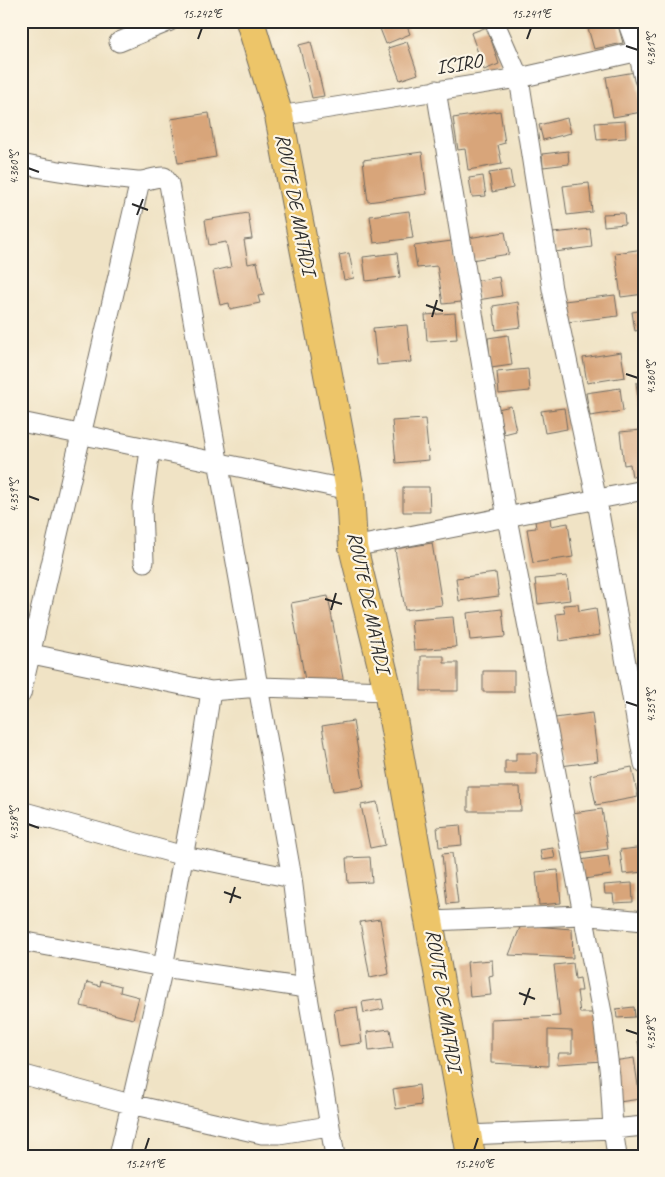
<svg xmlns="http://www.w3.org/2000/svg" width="665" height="1177" font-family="Caveat,sans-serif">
<rect width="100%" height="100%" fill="#fcf5e5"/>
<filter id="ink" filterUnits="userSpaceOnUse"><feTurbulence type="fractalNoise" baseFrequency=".02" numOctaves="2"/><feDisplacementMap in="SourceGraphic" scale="10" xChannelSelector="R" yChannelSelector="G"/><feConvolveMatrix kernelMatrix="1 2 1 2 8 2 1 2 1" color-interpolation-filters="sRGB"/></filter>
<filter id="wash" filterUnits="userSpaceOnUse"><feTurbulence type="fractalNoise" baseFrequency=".0096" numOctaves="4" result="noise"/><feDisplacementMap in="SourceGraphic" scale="20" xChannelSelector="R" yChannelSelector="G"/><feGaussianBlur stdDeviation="1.12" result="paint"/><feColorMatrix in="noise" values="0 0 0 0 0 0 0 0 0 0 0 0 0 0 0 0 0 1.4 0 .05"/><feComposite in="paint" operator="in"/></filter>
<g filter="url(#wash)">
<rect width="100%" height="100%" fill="#f0e3c5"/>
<g id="blocks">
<!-- building -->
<path fill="#d8a57a" d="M377,21H405L410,34L386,44Z
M586,21H617L623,43L594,49Z
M487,27L499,64L484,70L471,33Z
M311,42L324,96L312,98L299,45Z
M407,42L418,74L400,80L388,48Z
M635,72L642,112L613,117L606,77Z
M500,111L505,143L498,145L502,164L468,170L465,149L458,150L453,118Z
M209,113L216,157L178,163L171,119Z
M567,118L571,133L543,140L539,125Z
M625,121L626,138L597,140L595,123Z
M568,151L569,164L543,167L542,154Z
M422,152L427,194L368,202L363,160Z
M510,170L513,188L492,192L489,173Z
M483,176L486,196L472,197L469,178Z
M589,183L592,212L567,215L563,186Z
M409,211L413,238L374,243L370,216Z
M248,213L252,239L244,240L248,264L257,262L264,295L258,296L260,303L230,309L229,303L220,305L213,271L231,267L226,242L209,245L205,220Z
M624,213L625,224L604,226L603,214Z
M590,229L592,247L555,252L553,233Z
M505,232L509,254L471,260L468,238Z
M452,241L461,302L443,304L437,266L417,268L414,246Z
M644,249V294L621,297L615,253Z
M349,253L354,278L344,280L339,255Z
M397,253L400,277L366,281L363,257Z
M499,277L502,296L478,300L475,281Z
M615,295L618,316L567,322L564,301Z
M518,302L521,327L496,330L493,306Z
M644,310V343H642L640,330L635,331L632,312Z
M455,313L457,339L427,341L425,315Z
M407,325L411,362L377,365L373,328Z
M508,335L512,365L491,368L488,338Z
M621,352L625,377L587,383L583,358Z
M528,369L530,391L499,394L497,372Z
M644,382V408L640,409L636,383Z
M620,388L623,411L590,416L586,393Z
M511,406L516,431L504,434L498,409Z
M564,408L567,429L545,433L541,411Z
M425,419L429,460L396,463L392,421Z
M642,430L644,475L632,477L630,464L624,465L620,432Z
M403,487H429L430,512H403Z
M550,518L551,526L568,523L573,557L533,563L527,529L536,528L535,521Z
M432,543L442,605L405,610L395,549Z
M496,573L499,596L459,601L456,578Z
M567,576L570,600L538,604L535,579Z
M328,596L344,684L307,691L291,603Z
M578,604L579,611L596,608L600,635L560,641L556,614L565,613L563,605Z
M502,609L505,637L470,640L467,613Z
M453,617L456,647L414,650L411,620Z
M421,656H444V663H458V691H421Z
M483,671H514V692H483Z
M592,713L598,761L561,766L555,718Z
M353,721L364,787L333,791L322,726Z
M516,753H537V774H505V761H516Z
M632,767L638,797L596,805L590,775Z
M468,787H520L521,811H468Z
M377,802L385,845L370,848L361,805Z
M602,809L608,849L578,853L572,813Z
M460,825L462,845L439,847L437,827Z
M644,847V872L623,874L620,850Z
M553,848L555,858L542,860L540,850Z
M452,853L458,903L447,904L442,854Z
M608,856L611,875L584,879L580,860Z
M370,857L372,882L348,883L346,858Z
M558,870L561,903L539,905L536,872Z
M632,883L633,902L614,903L613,894H605L604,885Z
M380,919L389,974L370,978L360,922Z
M521,925L572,929L573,958L509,955Z
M492,960L493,975L489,976L491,995L470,997L467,962Z
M573,963L575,979L580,978L582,991H577L580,1013H595L603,1061L557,1064L559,1053H572V1031L548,1030V1066L491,1063V1019L560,1016L554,965Z
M101,981L121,986L120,992L139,997L133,1019L81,1006L87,982L100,986Z
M382,999L384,1009L364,1013L362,1002Z
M357,1007L362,1043L339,1046L334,1010Z
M634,1007L635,1017L617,1018L616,1009Z
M390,1029L393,1048L369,1051L367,1032Z
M644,1040V1071H643L638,1041Z
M634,1058L640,1099L619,1102L613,1061Z
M419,1085L421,1105L396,1109L393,1089Z"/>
</g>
</g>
<g filter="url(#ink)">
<use href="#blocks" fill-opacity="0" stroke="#706b61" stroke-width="1"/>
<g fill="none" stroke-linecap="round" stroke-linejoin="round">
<defs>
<path id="minor" d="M494,21L519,78L552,289L597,501L644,764
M627,21L638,51L644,79
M119,42L170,21
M436,90L507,518L603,1018L610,1076L613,1129L617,1156
M279,116L519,78L644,50
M21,164C59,172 98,177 137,181C146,182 154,176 164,177L169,184L292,878L304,973L335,1156
M21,422L350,490
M353,547L644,490
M144,562L142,507L150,450
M32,654L211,691L259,687L388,691
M21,694L140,181
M21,811L184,856L292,878
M431,921L581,915L644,921
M21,941L163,967L306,988
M21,1074L130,1104L262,1134H279L329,1126
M467,1135L613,1129L644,1126
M119,1156L163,967L199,770L211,691"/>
<path id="primary" d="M250,21L279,116L350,490L353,547L388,691L471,1156"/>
</defs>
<!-- minor casing -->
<use href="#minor" stroke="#706b61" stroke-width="21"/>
<!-- primary casing -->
<use href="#primary" stroke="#706b61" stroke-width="30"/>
<!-- minor -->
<use href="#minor" stroke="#fff" stroke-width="19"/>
<!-- primary -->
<use href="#primary" stroke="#edc569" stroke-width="28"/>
</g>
</g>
<!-- ticks -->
<path fill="none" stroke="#2b2b2b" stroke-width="2" d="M198,39L202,28M527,39L531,28M626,46L638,50M28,168L39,172M132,204L148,210M137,215L143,199M426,305L443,311M432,317L437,300M626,374L638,378M28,496L39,500M325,599L342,604M331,610L336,593M626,702L638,706M28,824L39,828M224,892L241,898M230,903L235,887M519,993L535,999M524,1005L530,988M626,1030L638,1034M145,1150L149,1138M474,1150L478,1138"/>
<g text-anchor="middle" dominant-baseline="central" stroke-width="4.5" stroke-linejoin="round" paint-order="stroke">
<!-- street labels -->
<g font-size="20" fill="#2b2b2b" stroke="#fcf5e5">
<text transform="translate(459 64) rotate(-9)">ISIRO</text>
<text transform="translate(296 204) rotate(79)">ROUTE DE MATADI</text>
<text transform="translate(369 602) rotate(78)">ROUTE DE MATADI</text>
<text transform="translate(444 1000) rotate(81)">ROUTE DE MATADI</text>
</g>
</g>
<!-- margin -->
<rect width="665" height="1177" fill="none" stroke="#fcf5e5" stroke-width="55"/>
<rect x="28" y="28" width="610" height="1122" fill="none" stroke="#2b2b2b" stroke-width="2"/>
<g font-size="12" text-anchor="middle" fill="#2b2b2b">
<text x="202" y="18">15.242°E</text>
<text x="531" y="18">15.241°E</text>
<text transform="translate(651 50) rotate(-90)" y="4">4.361°S</text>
<text transform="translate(14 168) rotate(-90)" y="4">4.360°S</text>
<text transform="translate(651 378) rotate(-90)" y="4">4.360°S</text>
<text transform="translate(14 496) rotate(-90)" y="4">4.359°S</text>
<text transform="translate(651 706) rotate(-90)" y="4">4.359°S</text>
<text transform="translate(14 824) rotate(-90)" y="4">4.358°S</text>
<text transform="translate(651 1034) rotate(-90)" y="4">4.358°S</text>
<text x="145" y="1168">15.241°E</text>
<text x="474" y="1168">15.240°E</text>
</g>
</svg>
